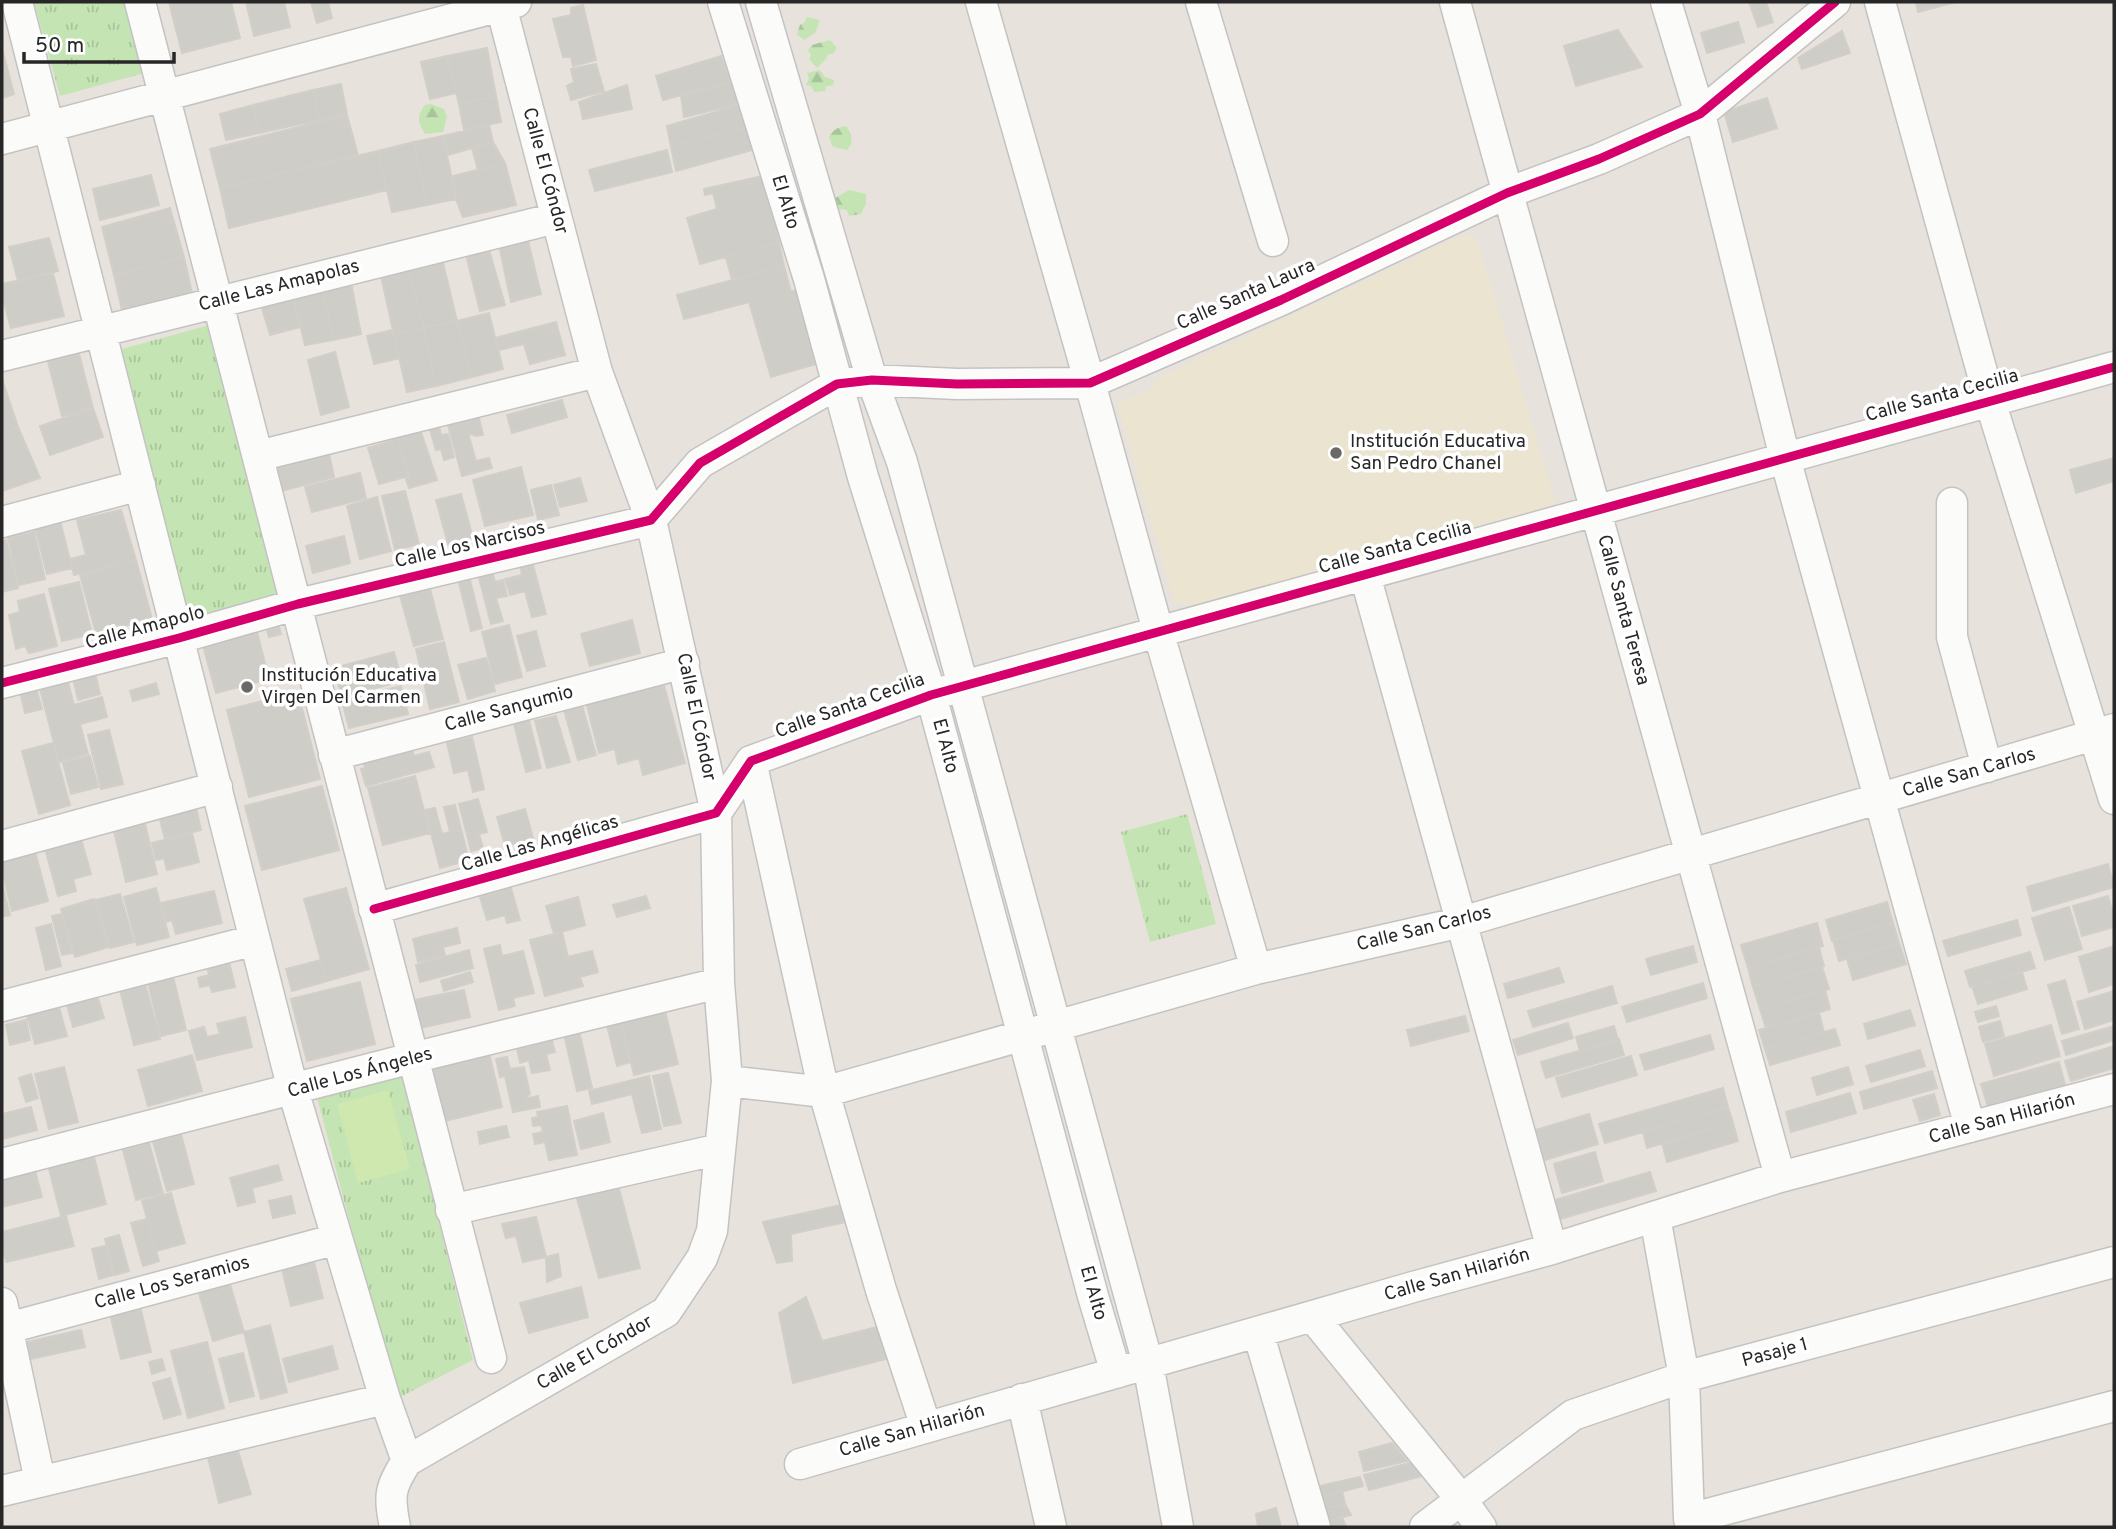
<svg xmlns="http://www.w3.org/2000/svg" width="2116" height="1529" font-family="Overpass,sans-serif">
<defs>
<pattern id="grass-tufts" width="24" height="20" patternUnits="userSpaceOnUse" patternTransform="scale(1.75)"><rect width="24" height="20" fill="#c4e4b3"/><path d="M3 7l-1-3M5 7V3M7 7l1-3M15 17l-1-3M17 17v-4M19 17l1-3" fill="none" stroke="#a8c49a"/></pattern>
<pattern id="forest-firs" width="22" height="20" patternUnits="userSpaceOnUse" patternTransform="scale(1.75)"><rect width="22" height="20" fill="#c4e4b3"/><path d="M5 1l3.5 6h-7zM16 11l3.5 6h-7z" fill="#a8c49a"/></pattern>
</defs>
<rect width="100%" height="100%" fill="#e7e3dc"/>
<!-- education -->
<path fill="#ebe4d0" d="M1463,235L1472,236L1478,243L1556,504L1193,606L1174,602L1117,402L1149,391L1156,379Z"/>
<!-- grass -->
<path fill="url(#grass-tufts)" d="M34,2H129L148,72L60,96Z
M213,324L283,597L190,621L122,349Z
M1187,814L1216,924L1150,942L1121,832Z
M402,1072L473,1360L396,1399L317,1097Z"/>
<!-- forest -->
<path fill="url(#forest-firs)" d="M807,17L820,20L815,33L804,40L797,34L800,25L805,22Z
M830,40L837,48L833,54H828L826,59L817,68L809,59L811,55L808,50L812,45Z
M820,70L825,77L834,80L833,85L825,87L826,91L814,92L811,86L806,85L809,78L807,73Z
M431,104L444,109L447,117L443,132L425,134C418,122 416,117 425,105Z
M846,126C853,135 854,142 847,150L833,147L829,137C833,130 838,127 846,126Z
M849,190L866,194V204L861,214L849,216L847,210L833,208L832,200Z"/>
<!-- pitch -->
<path fill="#cfe8af" d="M388,1090L410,1169L358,1183L337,1104Z"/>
<!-- building -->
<path fill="#cfcdc8" stroke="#d2cec8" stroke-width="2" d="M169,2H231L240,38L182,53Z
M246,2H284L290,27L254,36Z
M311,2H328L332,18L317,23Z
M1749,2H1766L1773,22L1758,27Z
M1916,2H1956L1918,12Z
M583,5L596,60L573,66L571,57H563L553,19L571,15V8Z
M1738,22L1744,42L1707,53L1701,33Z
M1618,30L1642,67L1576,86L1564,46Z
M1842,31L1850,53L1802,69L1798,58Z
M487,48L496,96L459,104L447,56Z
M2,49L14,94L2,98Z
M447,56L456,93L430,99L421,62Z
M721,56L730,82L663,100L656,76Z
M596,64L604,91L571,100L567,86L574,82L571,69Z
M738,80L742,103L684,117L681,96Z
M341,84L347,115L319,120L313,90Z
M627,85L632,109L583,119L579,102Z
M313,90L319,120L259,133L253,105Z
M496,96L501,122L464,130L459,104Z
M1767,98L1777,128L1733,142L1724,112Z
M746,103L751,126L671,147L667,126Z
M253,105L259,133L226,140L220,114Z
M347,115L358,155L220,188L210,149Z
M489,125L493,142L448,155L443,136Z
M751,126L759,148L676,171L671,147Z
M443,136L456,199L427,205L414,142Z
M414,142L427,205L392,212L378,151Z
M493,142L505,163L478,170L472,148Z
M667,150L672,172L595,191L589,170Z
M378,151L387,190L229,228L220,188Z
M505,163L516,205L463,217L456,199L453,176Z
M151,175L159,205L100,220L93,189Z
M763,176L779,242L700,264L687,218L717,209L713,193L705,195L704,189Z
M170,208L184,257L114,275L102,227Z
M527,237L541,294L511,302L499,245Z
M49,238L58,271L18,281L9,247Z
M779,242L784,266L732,280L726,257Z
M489,250L505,305L480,311L466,255Z
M184,257L192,293L122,310L114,275Z
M443,263L457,321L424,328L409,271Z
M784,266L791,292L801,288L819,363L771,377L749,302L684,319L677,295Z
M409,271L424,328L394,335L381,276Z
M53,273L64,316L11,328L2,295V284Z
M351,283L361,334L333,340L323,289Z
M323,289L333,340L305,345L293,296Z
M293,296L300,327L270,335L261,305Z
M489,313L503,369L472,377L457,321Z
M457,321L472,377L436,386L424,328Z
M556,322L565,355L530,364L524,344L499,350L495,338Z
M424,328L436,386L407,392L394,335Z
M392,330L400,358L374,364L367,336Z
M335,352L349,407L321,415L308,360Z
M79,354L93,408L62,416L48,362Z
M2,379L18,427L2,434Z
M562,400L567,417L512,433L507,415Z
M93,408L103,437L50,455L40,426Z
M479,418L483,435L476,436L468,433L476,461L489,458L492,468L462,476L448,425Z
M18,427L40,478L2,491V434Z
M439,427L441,435L448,434L454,457L444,460L441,449L436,450L430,430Z
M420,429L437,480L409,488L406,479L410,478L397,435Z
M398,439L409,476L379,484L368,448Z
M328,449L334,477L281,491L273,463Z
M2114,458V481L2076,493L2070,470Z
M521,467L533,515L485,526L473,480Z
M360,473L366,498L312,512L305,487Z
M580,478L587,501L560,507L554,485Z
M551,485L559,515L538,520L531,490Z
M405,491L419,544L395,550L382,496Z
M461,494L473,538L448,544L436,500Z
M377,497L391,551L360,559L347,506Z
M121,510L136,560L74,575L70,559L86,555L77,520Z
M60,521L72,568L47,574L35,527Z
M34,532L45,579L19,585L8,538Z
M344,536L350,563L313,573L306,546Z
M6,540L18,588L2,592V542Z
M136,560L152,619L96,633L80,575Z
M532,561L546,614L532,617L525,591L510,595L505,579L522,575L520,565Z
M492,570L495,582L503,580L507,596L496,598L503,621L491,624L478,574Z
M469,576L482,628L471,631L458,579Z
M79,582L92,634L62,641L49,589Z
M429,585L443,639L414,646L399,592Z
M44,594L57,646L29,653L25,646L16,649L9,615L20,612L18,601Z
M277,620L281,634L269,637L265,623Z
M632,620L640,653L590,666L581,634Z
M509,625L522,677L495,684L482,632Z
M256,628L269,679L216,693L202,642Z
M536,631L545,666L527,671L517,636Z
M444,642L459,702L430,709L416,649Z
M394,652L402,681L342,697L334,668Z
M486,658L495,691L468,699L458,665Z
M95,673L100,694L78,700L73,678Z
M68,682L74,705L102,697L107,717L80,724L88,754L59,762L40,689Z
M663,682L685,763L643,775L639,758L618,764L615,749L599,753L586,702Z
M156,683L159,694L133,701L130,691Z
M401,686L408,714L349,728L342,701Z
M36,688L42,709L25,713L20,691Z
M298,692L320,779L249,797L227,710Z
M582,705L596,755L578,760L564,710Z
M527,712L541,768L526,772L512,716Z
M556,716L570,762L547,768L535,721Z
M109,730L123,784L101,789L88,735Z
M472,737L484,789L473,792L468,770L454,773L447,743Z
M409,741L414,756L429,752L434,767L366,786L361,769L365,768L361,755Z
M53,743L70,805L39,814L22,751Z
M90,756L98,787L71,794L63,763Z
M415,776L430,833L383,845L368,788Z
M322,786L339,850L262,870L245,806Z
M478,799L487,832L479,834L483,848L471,851L459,804Z
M195,803L201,830L165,839L158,812Z
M455,805L469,860L440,868L425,810L435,808L442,834L450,832L444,807Z
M525,809L533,838L505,846L497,817Z
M145,824L157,874L126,882L114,831Z
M79,832L91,874L73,879L76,891L58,896L43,841Z
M192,833L199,862L167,870L164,858L156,860L152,843Z
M35,851L48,901L12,911L2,871V859Z
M2108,864L2114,887L2033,911L2027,887Z
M509,881L520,920L507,923L505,915L487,920L480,897L501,891L499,884Z
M2,884L10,915L2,917Z
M156,888L169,937L137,945L124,897Z
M346,888L369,969L327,981L304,899Z
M214,891L222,923L176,934L172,920L166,922L161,903Z
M120,894L134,942L110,948L96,900Z
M646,896L650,908L617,917L613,905Z
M2108,896L2114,918V927L2082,936L2073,906Z
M578,897L585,925L554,934L546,906Z
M94,899L108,947L75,957L61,909Z
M1887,902L1893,923L1832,941L1826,920Z
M2069,907L2082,949L2045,960L2032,918Z
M62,914L72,953L62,955L52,916Z
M2017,920L2021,935L1948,956L1943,941Z
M1817,923L1823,946L1748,968L1741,945Z
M1893,923L1899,943L1839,961L1833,940Z
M51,924L61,966L46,970L36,928Z
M457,928L460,943L443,947L445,955L418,962L413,939Z
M562,932L568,957L592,951L598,972L580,977L583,986L545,996L530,940Z
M1899,943L1906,964L1853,980L1847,959Z
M500,945L502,956L523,951L534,993L513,998L515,1006L499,1010L484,949Z
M1693,946L1697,962L1651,975L1646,959Z
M2114,946V984L2089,992L2079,957Z
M1819,947L1824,966L1753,987L1748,968Z
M469,950L473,968L420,982L416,965Z
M2030,952L2035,968L1970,987L1965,971Z
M228,957L235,987L212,992L210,985L200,987L198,978L209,975L206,963Z
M321,960L327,981L292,991L286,969Z
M1822,967L1829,989L1760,1009L1753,987Z
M1559,968L1564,982L1508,998L1504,984Z
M172,972L186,1030L161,1036L147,979Z
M470,972L473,982L444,991L441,981Z
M2022,972L2027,989L1978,1004L1972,986Z
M2065,980L2079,1029L2062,1034L2048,985Z
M360,982L375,1044L307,1061L291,999Z
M1703,983L1707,998L1627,1022L1622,1007Z
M145,984L160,1039L134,1045L120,990Z
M1612,986L1617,1003L1533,1027L1528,1011Z
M464,990L470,1017L420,1028L414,1000Z
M1825,990L1830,1009L1766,1028L1760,1009Z
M2114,991V1020L2085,1029L2077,1002Z
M96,992L104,1018L73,1027L66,1001Z
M36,1006L38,1013L59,1007L67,1036L35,1044L25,1009Z
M1996,1006L1999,1016L1978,1022L1975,1012Z
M664,1007L678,1064L634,1075L620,1018Z
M1910,1010L1915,1025L1868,1039L1864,1024Z
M1819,1013L1824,1032L1765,1049L1759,1030Z
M1465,1016L1469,1031L1411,1046L1407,1030Z
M245,1017L252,1047L197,1060L189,1031L204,1027L207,1037L220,1034L217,1024Z
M620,1018L630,1062L617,1066L606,1021Z
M26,1020L30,1040L10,1045L6,1025Z
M2000,1021L2004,1036L1983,1042L1979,1027Z
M1568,1023L1573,1038L1518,1055L1513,1040Z
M2051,1025L2060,1056L1994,1076L1985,1044Z
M578,1026L592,1088L577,1091L563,1030Z
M1614,1026L1618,1040L1580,1051L1576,1037Z
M2114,1026V1040L2066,1055L2062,1041Z
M1835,1029L1840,1045L1770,1065L1765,1049Z
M1710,1035L1714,1049L1645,1070L1640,1055Z
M1619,1039L1624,1055L1546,1078L1541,1062Z
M552,1041L555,1052L546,1054L550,1070L532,1073L529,1060L520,1063L517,1048Z
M2114,1046V1068L2071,1081L2065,1061Z
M1920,1050L1925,1066L1871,1082L1866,1066Z
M489,1053L502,1107L441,1122L427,1068Z
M192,1055L202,1091L148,1106L138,1070Z
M1631,1056L1637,1075L1562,1097L1556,1078Z
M507,1057L510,1069L524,1067L530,1094L525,1099L538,1096L540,1107L513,1112L505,1076L500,1077L496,1059Z
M2059,1062L2065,1085L1988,1107L1981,1084Z
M64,1067L78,1122L49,1129L35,1074Z
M1848,1067L1853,1084L1817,1095L1812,1078Z
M1932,1071L1937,1088L1864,1109L1860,1092Z
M668,1073L681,1123L664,1126L653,1076Z
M31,1074L38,1098L26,1102L19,1078Z
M649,1076L661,1129L642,1133L632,1094L592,1104L589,1091Z
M1723,1088L1728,1107L1605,1143L1599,1124Z
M1850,1093L1856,1113L1791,1132L1786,1112Z
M1934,1094L1940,1115L1920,1121L1913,1100Z
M567,1106L577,1155L549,1160L545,1142L535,1144L533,1134L543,1132L541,1125L533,1126L532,1118L538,1117L537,1112Z
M31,1107L37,1130L2,1139V1114Z
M1728,1107L1733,1123L1647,1148L1643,1132Z
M603,1113L610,1142L581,1149L574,1121Z
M1589,1114L1598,1144L1545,1160L1536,1130Z
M1733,1123L1738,1141L1667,1162L1662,1143Z
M506,1126L509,1137L480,1144L478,1132Z
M181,1134L194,1184L167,1191L153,1142Z
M149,1143L163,1193L136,1200L123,1150Z
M92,1149L106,1204L61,1216L47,1161Z
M1595,1152L1603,1181L1562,1193L1554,1164Z
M278,1165L282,1180L252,1188L255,1202L238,1206L230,1178Z
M35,1171L42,1197L2,1207V1180Z
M1650,1172L1656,1191L1560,1219L1555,1200Z
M618,1185L640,1268L599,1278L576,1195Z
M171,1193L185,1243L156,1251L142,1201Z
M291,1196L295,1213L273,1218L269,1201Z
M846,1204L850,1221L791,1234L792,1261L777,1263L763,1222Z
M66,1216L74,1246L6,1262L2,1244V1232Z
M536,1217L546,1257L523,1262L516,1236L506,1238L502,1224Z
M147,1219L159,1261L143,1266L131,1223Z
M119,1235L129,1271L115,1275L105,1239Z
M105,1246L113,1275L99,1279L92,1249Z
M312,1254L323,1298L291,1306L280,1261Z
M558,1254L561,1276L547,1282L546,1257Z
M229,1281L244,1332L213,1341L198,1290Z
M581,1287L588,1317L529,1333L520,1303Z
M806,1297L822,1341L877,1327L889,1358L793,1383L779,1313Z
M140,1306L151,1352L121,1359L110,1314Z
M270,1325L287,1392L261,1399L244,1332Z
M81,1330L85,1347L31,1359L27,1342Z
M207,1342L224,1408L188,1418L171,1351Z
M332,1346L338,1369L289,1382L283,1359Z
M243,1353L254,1396L230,1402L219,1359Z
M162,1359L165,1370L152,1374L149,1362Z
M170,1378L181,1414L164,1419L153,1383Z
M235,1441L251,1494L219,1503L206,1449Z
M1392,1443L1407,1461L1364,1471L1359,1452Z
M1421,1460L1430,1474L1369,1490L1364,1475Z
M1360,1477L1363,1486L1317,1498L1315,1487Z
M1342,1491L1345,1504L1321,1509L1317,1498Z
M1345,1504L1351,1515L1325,1521L1321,1509Z
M1276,1508L1281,1527H1258L1256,1514Z
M1342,1517L1346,1527H1327L1325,1521Z"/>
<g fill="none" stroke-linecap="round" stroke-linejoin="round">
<defs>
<path id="minor" d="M17,2L293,1090L385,1399L407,1461
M140,2L491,1358
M723,2L809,279L863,477L931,695L1093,1296L1116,1373
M761,2L872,380L902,462L1148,1364L1178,1527
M981,2L1090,383L1158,631L1256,969
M1201,2L1273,241
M1455,2L1780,1177
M1666,2L1700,114L1785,458L1970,1127
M1880,2L1990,401L2114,799
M2,139L516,2
M2,356L556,218
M258,456L597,372
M1952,503V637L1987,767
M2,522L140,485
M1365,575L1552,1249
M2,683L179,638L298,604L651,520L700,463L837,384L872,380L957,384L1090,383L1281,300L1507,193L1599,159L1700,114L1835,2
M334,755L684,663
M751,761L824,1092L881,1290L926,1427
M2,846L217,787
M374,909L716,813L751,761L931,695L2114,367
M2,1006L255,940
M727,1081L824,1092L1256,969L1462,922L2114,729
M2,1164L412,1058L719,983
M451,1210L720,1149
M1655,1217L1684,1377L1689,1519L1691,1527
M2,1303L40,1481
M1313,1317L1461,1499L1481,1527
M8,1328L337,1239
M1258,1332L1315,1527
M1022,1399L1051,1527
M800,1464L1413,1287L1552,1249L1780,1177L2114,1089
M2,1491L385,1399
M1689,1519L2114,1406
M395,1527C389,1496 389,1488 407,1461L666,1312L702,1258L712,1231L727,1081L719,983L716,813L651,520L597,372L500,2
M1425,1527L1573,1415L1684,1377L2114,1262"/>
</defs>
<!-- minor casing -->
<use href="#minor" stroke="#c4c2c2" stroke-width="33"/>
<!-- minor -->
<use href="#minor" stroke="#fbfbfa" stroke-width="30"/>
<defs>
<path id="cycleway" d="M2,683L179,638L298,604L651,520L700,463L837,384L872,380L957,384L1090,383L1281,300L1507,193L1599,159L1700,114L1835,2
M374,909L716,813L751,761L931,695L2114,367"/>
</defs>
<!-- cycleway casing -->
<use href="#cycleway" stroke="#fff" stroke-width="13"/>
<!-- cycleway -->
<use href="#cycleway" stroke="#d6006c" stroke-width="9"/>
</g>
<!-- markers -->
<g fill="#6a6966" stroke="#fff" stroke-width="2.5">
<circle cx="1336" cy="453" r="7"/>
<circle cx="247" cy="687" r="7"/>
</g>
<g text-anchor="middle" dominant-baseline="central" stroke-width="7" stroke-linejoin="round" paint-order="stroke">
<!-- street labels -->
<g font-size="19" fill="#272727" stroke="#fff">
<text transform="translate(545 171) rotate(75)">Calle El Cóndor</text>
<text transform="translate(785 202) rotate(73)">El Alto</text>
<text transform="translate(279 286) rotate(-14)">Calle Las Amapolas</text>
<text transform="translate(1246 295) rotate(-24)">Calle Santa Laura</text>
<text transform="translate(1942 396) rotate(-15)">Calle Santa Cecilia</text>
<text transform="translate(470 545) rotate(-13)">Calle Los Narcisos</text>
<text transform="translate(1395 548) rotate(-15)">Calle Santa Cecilia</text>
<text transform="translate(1623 610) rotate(75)">Calle Santa Teresa</text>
<text transform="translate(145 628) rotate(-15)">Calle Amapolo</text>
<text transform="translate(850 706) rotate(-20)">Calle Santa Cecilia</text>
<text transform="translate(509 709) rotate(-15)">Calle Sangumio</text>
<text transform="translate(696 717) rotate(78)">Calle El Cóndor</text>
<text transform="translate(945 746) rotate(75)">El Alto</text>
<text transform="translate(1969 773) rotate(-16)">Calle San Carlos</text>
<text transform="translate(540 844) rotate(-16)">Calle Las Angélicas</text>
<text transform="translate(1424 929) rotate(-14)">Calle San Carlos</text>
<text transform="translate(360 1073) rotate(-15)">Calle Los Ángeles</text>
<text transform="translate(2002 1119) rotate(-15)">Calle San Hilarión</text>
<text transform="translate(1457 1275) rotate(-16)">Calle San Hilarión</text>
<text transform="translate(172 1283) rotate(-15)">Calle Los Seramios</text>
<text transform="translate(1093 1293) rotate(74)">El Alto</text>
<text transform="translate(595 1353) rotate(-30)">Calle El Cóndor</text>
<text transform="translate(1775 1353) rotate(-15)">Pasaje 1</text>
<text transform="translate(912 1431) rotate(-16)">Calle San Hilarión</text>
</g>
<!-- poi labels -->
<g font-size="19" fill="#272727" stroke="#fff" text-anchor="start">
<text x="1350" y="442">Institución Educativa<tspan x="1350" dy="22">San Pedro Chanel</tspan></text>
<text x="261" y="676">Institución Educativa<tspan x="261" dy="22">Virgen Del Carmen</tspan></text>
</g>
</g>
<!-- border -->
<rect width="2116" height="1529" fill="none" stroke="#272727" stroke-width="7"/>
<!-- scale -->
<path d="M24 52v10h150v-10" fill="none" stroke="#272727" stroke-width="3.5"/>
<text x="35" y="52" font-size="21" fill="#272727" stroke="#ffffff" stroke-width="5" paint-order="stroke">50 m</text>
</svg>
